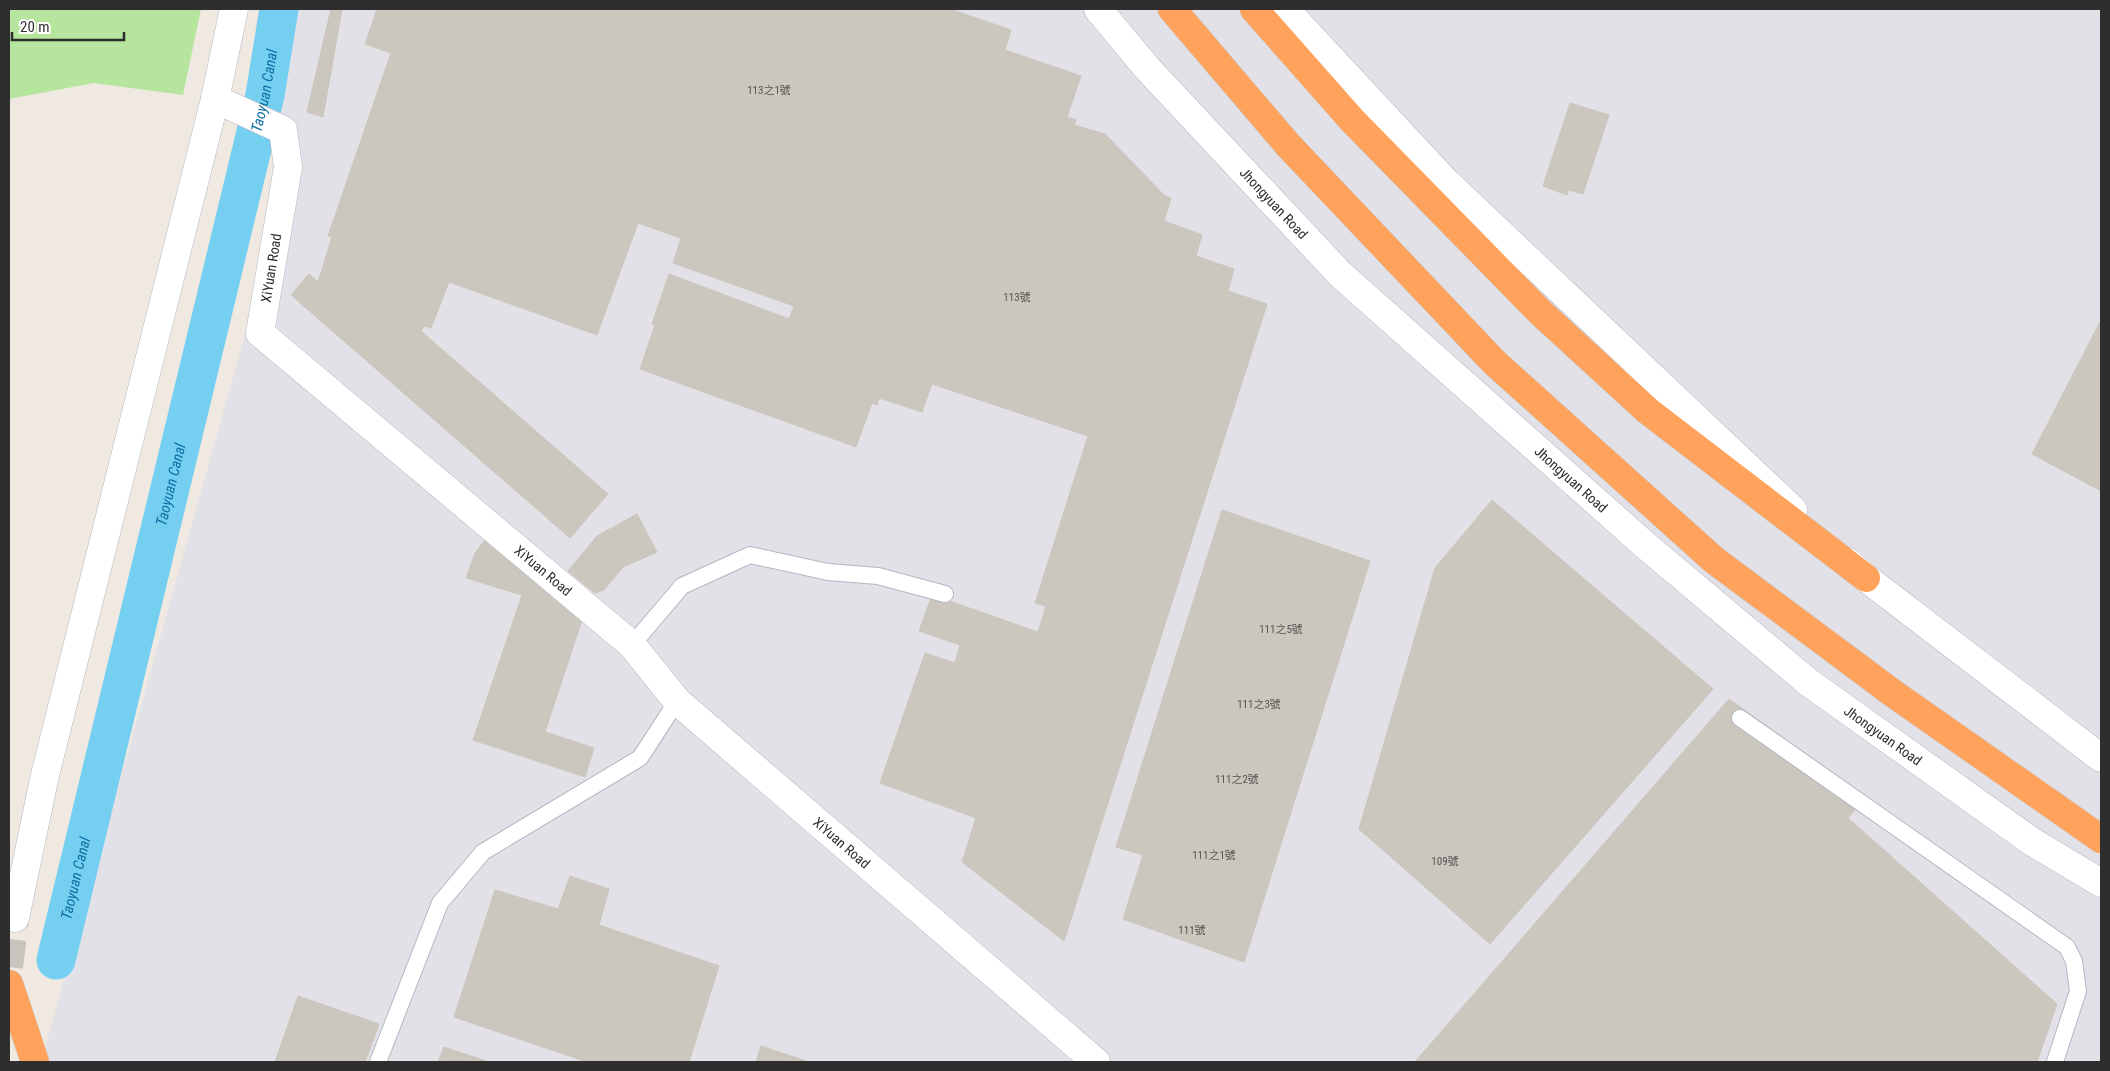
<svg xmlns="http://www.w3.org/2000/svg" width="2110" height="1071" font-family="'Roboto Condensed','Noto Sans TC',sans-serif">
<rect width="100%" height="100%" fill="#efe9e1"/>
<!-- industrial -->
<path fill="#e3e1e8" d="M287,9H2101V1062H41L263,271Z"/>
<!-- green -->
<path fill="#b6e59e" d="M9,9H201L183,95L94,83L9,99Z"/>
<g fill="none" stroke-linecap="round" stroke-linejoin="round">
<!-- canal -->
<path stroke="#75cff0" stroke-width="39" id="s1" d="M56,960L265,95L279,9"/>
</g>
<!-- building -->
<path fill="#cbc7bf" stroke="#cbc5ba" d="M331,9H342L323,117L307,112Z
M377,9H950L1011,30L1005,50L1081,76L1067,117L1076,120L1074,125L1105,134L1165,196L1171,198L1164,221L1202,235L1196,256L1234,269L1228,291L1267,304L1064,941L962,862L976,818L880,783L925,653L955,663L960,645L919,631L932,595L1038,632L1046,606L1035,603L1088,436L932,384L922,412L879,398L877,405L872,403L856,447L640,369L655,325L652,324L669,274L789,319L794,306L673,263L681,238L638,223L597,335L449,282L431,328L424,326L421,331L608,494L570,538L291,295L309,274L318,282L332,237L328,236L391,53L365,44Z
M1570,103L1609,115L1583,194L1569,190L1567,195L1543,186Z
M2101,320V491L2032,454Z
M1492,500L1713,689L1490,944L1359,829L1435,568Z
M1222,510L1370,561L1244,962L1123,919L1143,855L1116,847Z
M637,514L657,552L623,567L604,590L595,593L568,571L597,536Z
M495,527L586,608L545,732L594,748L585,777L473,740L522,595L466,578L475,553Z
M1729,699L1866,797L1848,818L2057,1004L2037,1062H1415Z
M570,876L609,889L599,925L719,966L689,1062H587L454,1017L495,890L558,909Z
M298,996L379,1024L365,1062H275Z
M761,1046L809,1062H756Z
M444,1047L489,1062H438Z"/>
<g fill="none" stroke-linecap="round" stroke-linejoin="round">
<!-- street-tunnel -->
<path stroke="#c8c4bd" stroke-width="28" stroke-dasharray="28 14" stroke-linecap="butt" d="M9,967L15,918"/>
<defs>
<path id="lane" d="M632,645L682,586L750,555L828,572L878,576L945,594
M1740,718L2067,947L2074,961L2078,991L2055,1062
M378,1062L440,903L483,852L640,758L677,701"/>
<g id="street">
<path id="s2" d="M215,99L283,130L288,167L260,333L632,645L677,701L1096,1062"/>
<path d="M15,918L45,775L215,99L234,9"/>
</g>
<g id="secondary">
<path id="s3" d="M1098,9L1147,68L1340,274L1645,545L1808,682L2031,841L2101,883"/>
<path d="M1285,9L1445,181L1793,510"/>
<path d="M1848,562L1866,578L2101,758"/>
</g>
<path id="highway" d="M1172,9L1288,145L1494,362L1714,560L1894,694L2101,839
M1254,9L1352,120L1541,313L1648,411L1866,578
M9,984L35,1062"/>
</defs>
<!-- lane casing -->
<use href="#lane" stroke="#b4b7c1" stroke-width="18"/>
<!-- street casing -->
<use href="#street" stroke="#b4b7c1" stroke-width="29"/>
<!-- secondary casing -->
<use href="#secondary" stroke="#b4b7c1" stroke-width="29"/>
<!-- highway casing -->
<use href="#highway" stroke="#c9c9c9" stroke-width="29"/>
<!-- lane -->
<use href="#lane" stroke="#fff" stroke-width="16"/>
<!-- street -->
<use href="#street" stroke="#fff" stroke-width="28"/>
<!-- secondary -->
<use href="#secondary" stroke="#fff" stroke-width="28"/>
<!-- highway -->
<use href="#highway" stroke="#ffa35c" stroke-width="28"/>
</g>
<g text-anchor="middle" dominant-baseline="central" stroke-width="5" stroke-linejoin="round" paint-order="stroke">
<!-- number labels -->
<g font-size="11" fill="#555452">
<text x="769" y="90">113之1號</text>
<text x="1017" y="297">113號</text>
<text x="1281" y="629">111之5號</text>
<text x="1259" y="704">111之3號</text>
<text x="1237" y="779">111之2號</text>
<text x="1214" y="855">111之1號</text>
<text x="1445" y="861">109號</text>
<text x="1192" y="930">111號</text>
</g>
<!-- street labels -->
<g font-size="14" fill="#2e2e2e" stroke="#fff">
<text stroke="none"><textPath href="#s3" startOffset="262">Jhongyuan Road</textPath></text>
<text transform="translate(271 268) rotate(-81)">XiYuan Road</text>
<text stroke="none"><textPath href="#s3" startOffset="668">Jhongyuan Road</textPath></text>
<text stroke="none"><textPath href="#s2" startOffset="650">XiYuan Road</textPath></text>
<text stroke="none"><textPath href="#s3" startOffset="1072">Jhongyuan Road</textPath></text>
<text stroke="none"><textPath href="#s2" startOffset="1055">XiYuan Road</textPath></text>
</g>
<!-- water labels -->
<g font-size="15" font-style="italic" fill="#0d6fa3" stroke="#fff">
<text stroke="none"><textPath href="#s1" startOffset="894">Taoyuan Canal</textPath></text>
<text stroke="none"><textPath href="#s1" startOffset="489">Taoyuan Canal</textPath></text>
<text stroke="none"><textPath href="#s1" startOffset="84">Taoyuan Canal</textPath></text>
</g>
</g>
<!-- border -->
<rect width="2110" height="1071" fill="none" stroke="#2e2e2e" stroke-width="20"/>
<!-- scale -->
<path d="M12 32v8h112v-8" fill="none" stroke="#2e2e2e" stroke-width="2.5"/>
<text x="20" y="32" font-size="15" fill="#2e2e2e" stroke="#ffffff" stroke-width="4" paint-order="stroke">20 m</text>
</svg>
